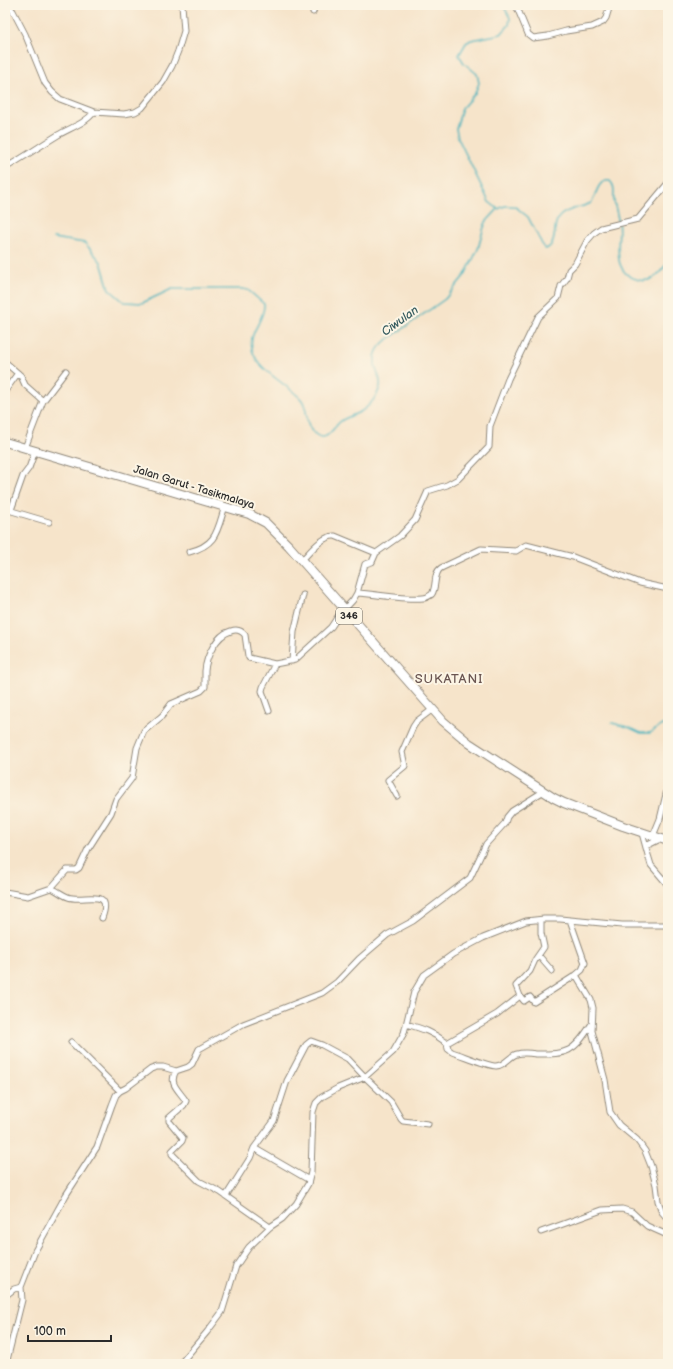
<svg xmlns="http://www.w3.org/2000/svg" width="673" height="1369" font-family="'Balsamiq Sans',sans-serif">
<rect width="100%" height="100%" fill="#fcf5e5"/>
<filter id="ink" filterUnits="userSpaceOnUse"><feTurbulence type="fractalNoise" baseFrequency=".025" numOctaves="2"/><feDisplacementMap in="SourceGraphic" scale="8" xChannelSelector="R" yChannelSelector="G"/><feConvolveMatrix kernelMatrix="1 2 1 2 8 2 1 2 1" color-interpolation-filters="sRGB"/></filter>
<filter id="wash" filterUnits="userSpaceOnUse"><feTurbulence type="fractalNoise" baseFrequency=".012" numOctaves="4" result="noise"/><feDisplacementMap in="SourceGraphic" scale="16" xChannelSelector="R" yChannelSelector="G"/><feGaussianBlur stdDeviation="0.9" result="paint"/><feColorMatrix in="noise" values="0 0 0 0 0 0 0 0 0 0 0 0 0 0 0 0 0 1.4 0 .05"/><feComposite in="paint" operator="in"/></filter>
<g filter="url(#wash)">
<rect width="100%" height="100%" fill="#f6e4ca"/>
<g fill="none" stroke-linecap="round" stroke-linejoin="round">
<!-- stream -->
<path stroke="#43b2be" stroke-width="1.5" d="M498,209L489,202L458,138L456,129L462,108L475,93L479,83L477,74L464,63L459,55L466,43L471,40L501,34L509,25L510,18L503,5
M53,238L85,243L101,262L109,289L124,302L142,303L172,289H242L248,290L264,304C265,316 255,326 252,338C246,366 286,382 301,399C310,409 303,425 315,434C327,444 333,427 341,421C347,417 354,415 360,412C369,407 378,396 380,386C381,380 379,377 377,372C372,359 375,350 384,342L445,299L465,275L478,249L483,230L486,222L498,209L505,206H512L517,208L528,217L544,248L546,249C560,242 550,224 561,215C569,208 581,208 591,203C597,195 597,179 610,181C616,187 613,193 614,201C615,207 617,213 618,219C622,241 608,273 639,280C653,283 660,273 668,262
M612,723L628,727L641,733H650L662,725L668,724"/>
</g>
</g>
<g filter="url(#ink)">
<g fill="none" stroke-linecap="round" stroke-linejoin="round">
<defs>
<path id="minor" d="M8,5L13,11L25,34L45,83L52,92L60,99L94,112L124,114L135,112L142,108L163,82L172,66L178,51L184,31L182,5
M516,5L528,34L533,38L548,36L566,31L592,27L603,22L606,18L610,5
M313,12L315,5
M5,168C23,158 40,146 58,135C70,128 86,123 94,112
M5,362L21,376L25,385L43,401
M5,391L18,373
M25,448L43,401L66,371
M5,509L49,522
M11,510L23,476L29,468L35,451
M189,552C217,545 217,531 225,506
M302,560C310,552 323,535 335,536L376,553
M357,593C376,594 406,600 423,598C427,598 429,596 432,594C437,586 433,573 441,568L481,549L516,551L526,545L573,557L640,583L668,589
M292,661L294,632L303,595
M269,711L262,691L263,687L275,664
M397,796L388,780L405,766L402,752L413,727L417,721L433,709
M642,833L648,855L651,865L668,885
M653,836L660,819L668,786
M646,846L660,839
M51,888L67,870H76L79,868L88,849L111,813L116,799L132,778L137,748L144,731L162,716L171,704L201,691L205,687C205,682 205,676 205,671C206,657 216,635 231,631C236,629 241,630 245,635L248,656L249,658L275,664L295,660L331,627L339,615L353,600L357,593L365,564L372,562L376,553L400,536L415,520L428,491L447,485L458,479L489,447L490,426L508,379L538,317L558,298L561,286L567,278L569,270L575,264L587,241L594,233L601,228L638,219L668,183
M5,892L28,896L51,888C57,890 62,895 68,897C83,903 114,886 102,918
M570,920L585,963L582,970L576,975L591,1000L593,1008L592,1031L605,1080L610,1112L619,1125L637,1140L645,1151L651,1166L656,1185L658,1201L662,1212L668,1219
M539,956L552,971
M520,996L516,986L530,971L535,960L544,947L541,933V920
M406,1024C423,1029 433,1032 447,1043L497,1014L520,996L524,1001L530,997L534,1002L576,975
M71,1042L120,1091
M447,1043L448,1049L452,1052C462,1055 487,1066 496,1066C506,1065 509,1056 517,1054C523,1052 530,1053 536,1054C568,1054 573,1053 591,1025
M176,1071C168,1084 179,1090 186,1101L184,1105L169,1118V1121L183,1138L182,1141L172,1151V1154L199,1181L220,1192L270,1227
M254,1148L309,1180
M226,1196L250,1158L254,1148L274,1121L287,1081L306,1045L311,1041L322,1045L348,1059L365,1077L391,1102L401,1119L403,1121L428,1124
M541,1232L602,1210L622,1209L632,1212L647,1226L665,1234H667L668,1233
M5,1296L14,1289L21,1287L35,1251L66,1195L97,1147L112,1105L116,1095L120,1091L126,1088L151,1069L157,1067H163L176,1071L188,1067L192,1064L199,1049L243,1024L322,993L337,982L359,959L387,935L413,921L466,881L470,878L486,844L505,823L507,817L512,811L544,791
M6,1364L22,1300L21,1287
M180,1364L207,1332L222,1312L236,1266L249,1247L270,1227L282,1219L296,1204L308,1184L311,1172L313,1112L316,1103L322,1097L338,1088L365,1077L393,1052L404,1033L414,992L424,975L453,954L483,938L526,921L544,919H560L622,925H668"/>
<path id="primary" d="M5,442L249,514L266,523L289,546L443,721L469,743L554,798L564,803L623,826L668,841"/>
</defs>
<!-- minor casing -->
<use href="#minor" stroke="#90887a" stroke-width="7"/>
<!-- primary casing -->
<use href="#primary" stroke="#90887a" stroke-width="10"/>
<!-- minor -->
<use href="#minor" stroke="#fff" stroke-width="5"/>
<!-- primary -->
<use href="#primary" stroke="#fff" stroke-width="8"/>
</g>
</g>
<g text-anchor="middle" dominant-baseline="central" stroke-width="4" stroke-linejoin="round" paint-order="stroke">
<!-- shield labels -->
<rect fill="#fcf5e5" stroke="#6a6863" stroke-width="1" x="336" y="608" width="26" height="16" rx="3"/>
<g font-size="10" font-weight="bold" fill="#2b2b2b">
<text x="349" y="616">346</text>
</g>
<!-- street labels -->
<g font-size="11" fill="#2b2b2b" stroke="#fcf5e5">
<text transform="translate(194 487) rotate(17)">Jalan Garut - Tasikmalaya</text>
</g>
<!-- water labels -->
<g font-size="12" font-style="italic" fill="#335a5e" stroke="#fcf5e5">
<text transform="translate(400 321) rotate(-36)">Ciwulan</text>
</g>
<!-- quarter labels -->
<g font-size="13" letter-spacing="1" fill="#6a5551" stroke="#fcf5e5">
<text x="449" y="679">SUKATANI</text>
</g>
</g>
<!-- margin -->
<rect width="673" height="1369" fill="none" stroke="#fcf5e5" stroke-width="20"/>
<!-- scale -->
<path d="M28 1335v6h83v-6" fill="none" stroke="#2b2b2b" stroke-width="2"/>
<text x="34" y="1335" font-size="12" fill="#2b2b2b" stroke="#fcf5e5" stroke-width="3" paint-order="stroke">100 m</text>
</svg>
